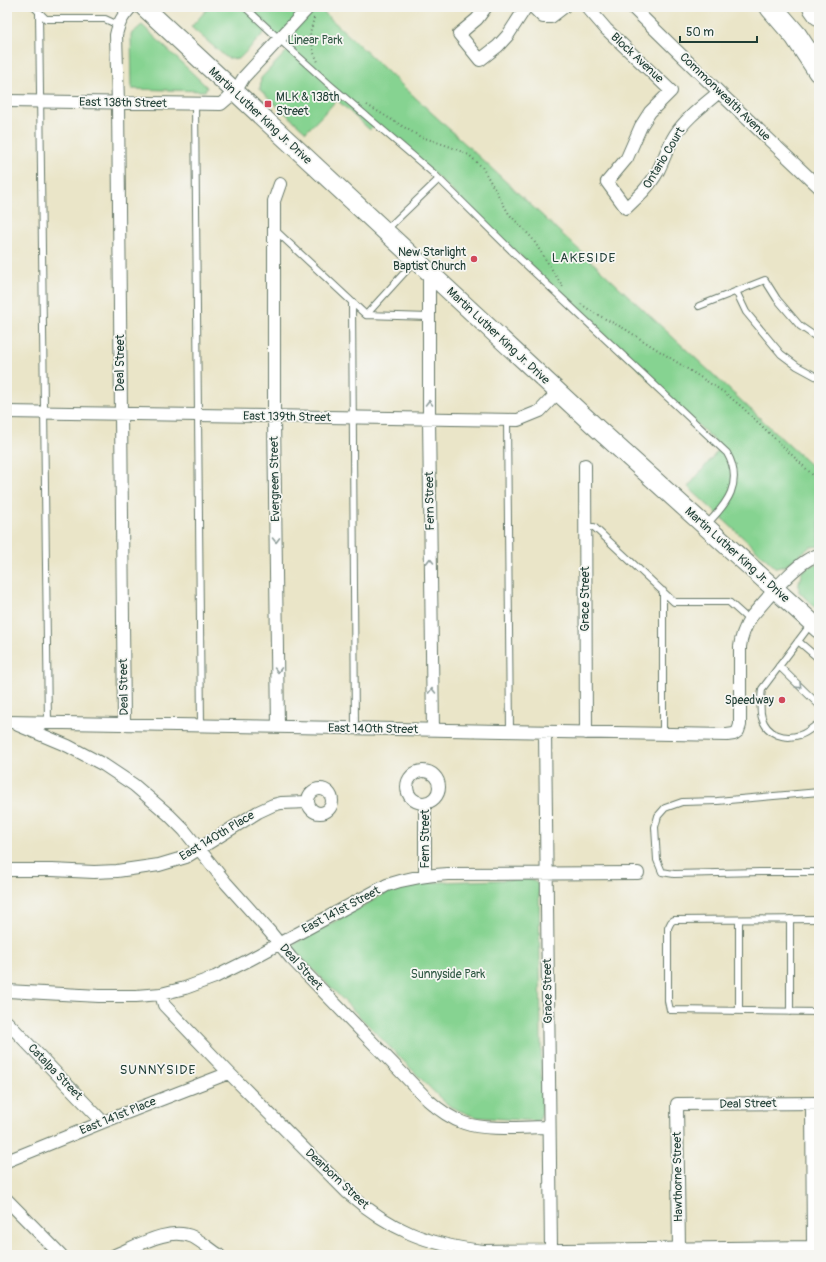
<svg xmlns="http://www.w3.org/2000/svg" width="826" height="1262" font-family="Pangolin,sans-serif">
<rect width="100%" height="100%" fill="#f6f6f2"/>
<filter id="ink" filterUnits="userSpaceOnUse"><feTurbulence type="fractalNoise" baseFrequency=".025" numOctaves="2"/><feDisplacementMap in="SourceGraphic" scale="8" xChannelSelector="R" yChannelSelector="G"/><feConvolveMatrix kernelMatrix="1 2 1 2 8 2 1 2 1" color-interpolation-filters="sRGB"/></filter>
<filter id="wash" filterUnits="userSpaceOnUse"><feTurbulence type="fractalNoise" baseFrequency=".012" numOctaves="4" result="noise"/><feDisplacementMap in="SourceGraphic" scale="16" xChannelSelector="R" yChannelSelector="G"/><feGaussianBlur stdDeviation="0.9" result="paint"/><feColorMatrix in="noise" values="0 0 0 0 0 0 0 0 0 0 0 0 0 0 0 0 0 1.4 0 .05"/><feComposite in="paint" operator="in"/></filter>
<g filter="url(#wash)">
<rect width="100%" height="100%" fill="#eae5c8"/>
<!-- green -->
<path fill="#86d391" stroke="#528862" d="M209,7H318L819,473V546L810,547L785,566L776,568L688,487L721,447L433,173L376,124L370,130L337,100L306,132L260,90L261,78L289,49L268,29L239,59L227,58L191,27Z
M142,25L207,87L205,91L132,89L131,34Z
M815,564H819V611L799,592V583L802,571Z
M531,879L538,884L539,887L542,1111L540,1119L536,1121L475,1117L451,1107L441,1099L292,948L294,944L390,891L415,884L439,882Z"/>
</g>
<g filter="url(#ink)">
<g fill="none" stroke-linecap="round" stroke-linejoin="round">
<defs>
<path id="lane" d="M34,7L46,19H105L118,25
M245,7L279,39L329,84L433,173L519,258L727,453C744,483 727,504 706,525
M39,13L48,723
M195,104L201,726
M275,230L366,315L429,317
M386,230L439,179
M736,291L746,312L781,354L797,366L819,378
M352,303L355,728
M699,306L765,280L777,299L800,326L819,339
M366,315L415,261
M507,420L510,731
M585,527H594L674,602H729L749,620
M663,591V734
M811,624L762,689C761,698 759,709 762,718C767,735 785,740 800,735C807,733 813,727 819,723
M798,641L819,659
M779,666L819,705
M813,872H760L674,874L662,872L657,860L655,827L658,816L665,808L682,802L717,801L819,792
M790,919V1012
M819,919L674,920L671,922L668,928V1001L670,1010L819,1012
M739,920V1011"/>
<path id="street" d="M486,7L477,19L459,34L480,60L498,46L508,35L526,7
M533,7L543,17H551L564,7
M587,7L606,29L671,91L650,112L641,126L627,158L607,182L626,208C638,197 650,186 658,171C664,159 668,146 675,135C686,118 704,105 719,92
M632,7L719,92L819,187
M7,101L221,104L235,92L244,77L309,7
M429,272V419L433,730
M7,412L518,420L540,411L558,392
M585,465L586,733
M7,722L727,735L734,734L738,731L740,725V647C741,636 745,627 751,617C766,600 798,559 819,555
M124,724L118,103L116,35C119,22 122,17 131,7
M18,725L68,746L104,765L134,785L169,815L184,830L226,883L270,932L291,958L428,1100C439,1110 450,1118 464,1123C486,1131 525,1127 549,1127
M278,727L274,417V201L280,184
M545,732L551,1250
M407 787a16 16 0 1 1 32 0a16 16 0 1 1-32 0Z
M308 801a12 12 0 1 1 24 0a12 12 0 1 1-24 0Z
M425,803V875
M7,870H52L94,872L117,871L159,865L186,857L258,812L273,805L281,803L307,802
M7,991L99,996H136L161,994L185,988L215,977L249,960L387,885C408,878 426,875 448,874L638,873
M161,994L164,1005L229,1073L348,1193C391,1230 427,1245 484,1251L813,1247L812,1103
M7,1022L103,1122
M7,1161L103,1122L229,1073
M7,1200L61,1255
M679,1249L677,1104L819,1103
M115,1255C137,1246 170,1226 193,1237C202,1242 210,1249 219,1255"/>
<path id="secondary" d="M144,7L599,430L819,629"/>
<path id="highway" d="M771,7L796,36L819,71
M814,7L819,14"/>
</defs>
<!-- lane casing -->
<use href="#lane" stroke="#667868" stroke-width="8"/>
<!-- street casing -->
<use href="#street" stroke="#667868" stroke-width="14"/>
<!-- secondary casing -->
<use href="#secondary" stroke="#667868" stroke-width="20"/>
<!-- highway casing -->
<use href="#highway" stroke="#667868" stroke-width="24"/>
<!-- path -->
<path stroke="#667868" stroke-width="2" stroke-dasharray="1 3" stroke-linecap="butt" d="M314,18L310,33L314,53L319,64
M367,105L419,136L451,147L469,155L482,167L509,214L532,238L563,287
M581,304L594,313L625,329L725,393L742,407L819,481"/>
<!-- lane -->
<use href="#lane" stroke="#fff" stroke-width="6"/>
<!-- street -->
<use href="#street" stroke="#fff" stroke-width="12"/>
<!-- secondary -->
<use href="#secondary" stroke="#fff" stroke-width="18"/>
<!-- highway -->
<use href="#highway" stroke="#fff" stroke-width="22"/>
</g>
<!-- one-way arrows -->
<defs><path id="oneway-chevron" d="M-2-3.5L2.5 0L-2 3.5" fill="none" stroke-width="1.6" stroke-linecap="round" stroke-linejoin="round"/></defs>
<g stroke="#8f9e9a">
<use href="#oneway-chevron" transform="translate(429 403) rotate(-90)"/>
<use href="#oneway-chevron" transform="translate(276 540) rotate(89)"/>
<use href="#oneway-chevron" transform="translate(430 561) rotate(-91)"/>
<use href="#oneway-chevron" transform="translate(278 670) rotate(89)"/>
<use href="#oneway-chevron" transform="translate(799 686) rotate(44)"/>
<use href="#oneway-chevron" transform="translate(432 691) rotate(-91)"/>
</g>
</g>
<!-- markers -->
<g fill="#d1495b" stroke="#f6f6f2" stroke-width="1.5">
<rect x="264" y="100" width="8" height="8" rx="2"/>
<circle cx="474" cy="259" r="4"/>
<circle cx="782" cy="700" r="4"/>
</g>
<g text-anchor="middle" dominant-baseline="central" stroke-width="3.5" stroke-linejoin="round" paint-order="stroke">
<!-- park labels -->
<g font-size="12" fill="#345b47" stroke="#f6f6f2">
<text x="315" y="40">Linear Park</text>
<text x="448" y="974">Sunnyside Park</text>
</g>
<!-- street labels -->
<g font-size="12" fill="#1f3d34" stroke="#f6f6f2">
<text transform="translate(637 58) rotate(43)">Block Avenue</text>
<text transform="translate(725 97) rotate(44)">Commonwealth Avenue</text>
<text transform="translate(123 103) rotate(1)">East 138th Street</text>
<text transform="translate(260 116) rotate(43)">Martin Luther King Jr. Drive</text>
<text transform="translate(664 158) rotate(-59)">Ontario Court</text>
<text transform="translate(498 336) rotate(43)">Martin Luther King Jr. Drive</text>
<text transform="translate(120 363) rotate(-90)">Deal Street</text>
<text transform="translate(287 417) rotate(1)">East 139th Street</text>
<text transform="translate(275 479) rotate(-91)">Evergreen Street</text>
<text transform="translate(430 501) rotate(-91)">Fern Street</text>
<text transform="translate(737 555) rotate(42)">Martin Luther King Jr. Drive</text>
<text transform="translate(585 599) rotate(-90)">Grace Street</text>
<text transform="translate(124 687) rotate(-91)">Deal Street</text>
<text transform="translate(373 729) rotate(1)">East 140th Street</text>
<text transform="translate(217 836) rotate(-31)">East 140th Place</text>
<text transform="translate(425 839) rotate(-90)">Fern Street</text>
<text transform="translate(341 910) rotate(-28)">East 141st Street</text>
<text transform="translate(301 967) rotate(48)">Deal Street</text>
<text transform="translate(548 991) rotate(-91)">Grace Street</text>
<text transform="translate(55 1072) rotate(46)">Catalpa Street</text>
<text transform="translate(748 1104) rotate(-1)">Deal Street</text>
<text transform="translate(118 1116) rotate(-22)">East 141st Place</text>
<text transform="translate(678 1177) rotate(-91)">Hawthorne Street</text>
<text transform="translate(337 1179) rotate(43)">Dearborn Street</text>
</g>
<!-- poi labels -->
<g font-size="12" fill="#1f3d34" stroke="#f6f6f2" text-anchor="end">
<text x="276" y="97" text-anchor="start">MLK &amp; 138th<tspan x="276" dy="14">Street</tspan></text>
<text x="466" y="252">New Starlight<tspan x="466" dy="14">Baptist Church</tspan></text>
<text x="774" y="700">Speedway</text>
</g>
<!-- neighbourhood labels -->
<g font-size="13" letter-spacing="1" fill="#1f3d34" stroke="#f6f6f2">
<text x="584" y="258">LAKESIDE</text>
<text x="158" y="1070">SUNNYSIDE</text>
</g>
</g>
<!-- margin -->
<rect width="826" height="1262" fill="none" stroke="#f6f6f2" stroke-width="24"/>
<!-- scale -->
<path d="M680 36v6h77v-6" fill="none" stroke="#1f3d34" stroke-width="2"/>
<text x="686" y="36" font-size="12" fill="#1f3d34" stroke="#f6f6f2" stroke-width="3" paint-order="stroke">50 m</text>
</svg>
